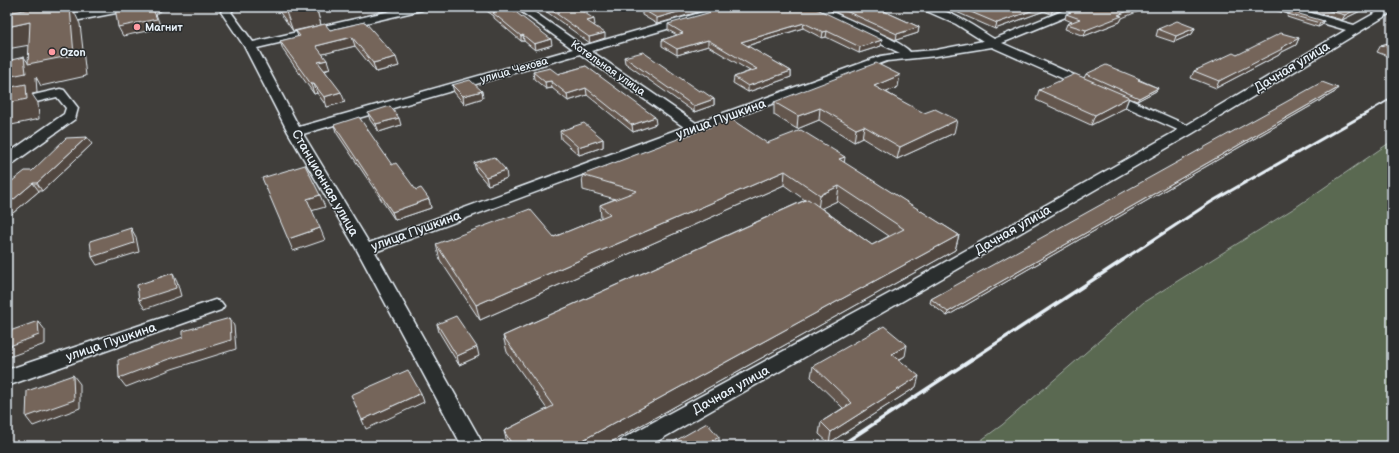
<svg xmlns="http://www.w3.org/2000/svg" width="1399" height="453" font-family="'Balsamiq Sans',sans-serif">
<rect width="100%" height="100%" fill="#403e3b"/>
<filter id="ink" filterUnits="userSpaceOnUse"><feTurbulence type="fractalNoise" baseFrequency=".025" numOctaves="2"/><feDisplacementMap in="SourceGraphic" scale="8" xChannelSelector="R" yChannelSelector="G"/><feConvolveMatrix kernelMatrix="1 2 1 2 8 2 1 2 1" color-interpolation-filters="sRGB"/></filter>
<g filter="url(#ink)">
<!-- green -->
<path fill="#5a6951" stroke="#a1ada4" d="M1392,141V446H973L1002,425L1144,302L1296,207Z"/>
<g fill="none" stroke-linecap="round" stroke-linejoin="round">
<defs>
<path id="street" d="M225,7H236L231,12L253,42L408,7H427L422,10L257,48L299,127L573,49L515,7H527L583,46L721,7H737L736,9L591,51L696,123L881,56L900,53L808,9L807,7H820C836,14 903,41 910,52L936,50L983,41L956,24L922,9L921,7C948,7 971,25 994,39L1072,7H1086L1085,9L1002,43L1187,125L1346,30L1275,9L1274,7H1290L1354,25L1386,7H1392V12L1193,133L906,299L649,446H619L622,439L894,291L1178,130L992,47L936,56L887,61L375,252L484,446H462L357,250L288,132L244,46L221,12ZM580,54L684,127L369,243L303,134Z
M60,89L64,90L78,108L75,119L12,164L7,165V154L64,114L66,108L57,97L7,109V101Z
M215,300L221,302L224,306L221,310L7,386V370Z"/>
<path id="secondary" d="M104,7H133L131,10L126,11L7,34V26Z"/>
</defs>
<!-- street casing -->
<use href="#street" stroke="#e8f1f8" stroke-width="3"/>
<!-- secondary casing -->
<use href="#secondary" stroke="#e8f1f8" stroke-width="3"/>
<!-- street -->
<use href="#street" fill="#2a2d2e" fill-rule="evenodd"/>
<!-- secondary -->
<use href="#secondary" fill="#2a2d2e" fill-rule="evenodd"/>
<!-- rail-far2 -->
<path stroke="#e8f1f8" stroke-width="2" d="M1365,114L1392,98"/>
<!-- rail-far1 -->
<path stroke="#e8f1f8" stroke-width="3" d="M1121,261L1211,202L1367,113"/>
<!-- rail -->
<path stroke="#e8f1f8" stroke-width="3.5" d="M840,446L1123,260"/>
</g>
<!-- wall -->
<path fill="#64574d" stroke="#e8f1f8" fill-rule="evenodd" d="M276,7H316L321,25L330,30L365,22L399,66L376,72L355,46L322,54L330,69L325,71L345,102L327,107L317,93L314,94L283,50L280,41L298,37L296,31H293Z
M374,7H396L378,11Z
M481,7H509L552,45L535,50L524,41H521L494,18V16Z
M540,7H576L595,25H593L605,38L590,43Z
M715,7L657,24L642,15V9Z
M813,7L881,46L859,53L826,37L822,38L803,28L747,46L791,71V77L748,92L733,83L734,77L750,71L708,46L677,55L662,46V40L677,35L668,30V24Z
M824,7H875L919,27L918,33L896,40Z
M945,7H1068L1051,14L1044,11L995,29Z
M1305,7H1368L1342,20L1303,9Z
M1066,14L1122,18L1120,22L1084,36L1065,29L1067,24L1072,22L1065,19Z
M1288,14L1324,21L1322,25L1318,27L1287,17Z
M1195,28L1192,34L1174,42L1156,36L1158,29Z
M1299,38L1296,45L1280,53L1279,55L1216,88L1191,78L1194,71L1237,55Z
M1392,42V58L1377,52L1381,45Z
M624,57L714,99V105L694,112L625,63Z
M586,66L656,124L633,132L587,95L568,101L552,88L546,89L534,79L533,72L558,74Z
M1086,74L1140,80L1158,88L1156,91L1137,101L1129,98L1125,108L1091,125L1036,100L1039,90L1084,78Z
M452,85L483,98L464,104L454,92Z
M898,87L886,92L954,133L897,159L862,138L854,142L819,120L797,129L774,115V102Z
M1335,92L947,316L930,303L931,299Z
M368,113L401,125L379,132L370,120Z
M334,125L392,165L416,190L429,199L431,208L395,220L336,132Z
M560,131L603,139V147L579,155L561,139Z
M767,143L844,163L959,235L955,250L604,446H508L504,431L547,409L507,352L503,336L805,200L784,185L480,320L440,260L436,244L554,237L601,218L600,205L615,199L583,190L582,175ZM837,201L889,236L872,245L821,208Z
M92,144L42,191H39L7,218L32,171Z
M474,163L507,178L488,185L476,171Z
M437,324L479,356L459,365L439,332Z
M905,356L899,360L916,387L829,443L819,434L821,422L843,408L811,377L813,366Z"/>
<!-- shaded-wall -->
<path fill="#51473f" stroke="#e8f1f8" d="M7,7H72L80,24L86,76L41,86L36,77L37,93L32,94L38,103L39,119L7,126V77L24,57L29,64L66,13L7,24Z
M152,7H167L156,14L161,28L123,36L118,27Z
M308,7H316L321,25L293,31L286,12Z
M377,7H396L378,11Z
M695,7H715L657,24V18Z
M1042,7H1045L1044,11L995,29L997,23Z
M1056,7H1068L1051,14L1053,9Z
M1137,7H1149L1122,18L1120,22L1084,36L1086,30L1118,15Z
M1361,7H1368L1342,20L1345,15Z
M594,19L595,25L588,26L587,21Z
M1324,21L1322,25L1318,27L1320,23Z
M30,22L41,43L7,49V27Z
M804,23L803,28L740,48L741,42Z
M919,27L918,33L896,40L897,34Z
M1195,28L1192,34L1174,42L1176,36Z
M827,31L826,37L822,38L823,32Z
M605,33V38L590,43L589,37Z
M523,35L524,41H521V36Z
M352,37L355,46L319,55L316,46Z
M1299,38L1296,45L1280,53L1279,55L1216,88L1219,81Z
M551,39L552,45L535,50L534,44Z
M708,40V46L677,55V49Z
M882,40L881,46L859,53L860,47Z
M396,57L399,66L376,72L373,63Z
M327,60L330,69L321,71L318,62Z
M791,71V77L748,92V86Z
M900,75L898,87L873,98L874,86Z
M551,81L552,88L546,89L545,82Z
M311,84H314L317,93L314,94Z
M586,88L587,95L568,101L567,94Z
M1158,88L1156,91L1137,101L1139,98Z
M1338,88L1335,92L947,316L948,312Z
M482,91L483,98L464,104L463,96Z
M341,92L345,102L327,107L324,97Z
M1129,97L1125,108L1091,125L1095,115Z
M714,99V105L694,112V106Z
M820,108L819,120L797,129L798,116Z
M655,117L656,124L633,132L632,125Z
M399,118L401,125L379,132L376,124Z
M957,120L954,133L897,159L900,147Z
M864,126L862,138L854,142L856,129Z
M87,137L92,144L42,191L37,183Z
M603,139V147L579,155L578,147Z
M845,157L843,171L839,159Z
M506,170L507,178L488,185L486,177Z
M785,171L784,185L480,320L476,305Z
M33,183L39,191L7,218V205Z
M839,186L837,201L818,210L820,195Z
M320,195L325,207L311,211L307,199Z
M429,199L431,208L395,220L392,212Z
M131,228L136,237L139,252L97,265L92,257Z
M320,228L325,240L293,251L288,239Z
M959,235L955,250L604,446H572Z
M173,273L177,281L181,296L145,309L139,300Z
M230,318L234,326L236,349L172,369L126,387L119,378Z
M38,321L45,330V344L9,357L7,355V347Z
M907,345L905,356L889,365L892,354Z
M477,347L479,356L459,365L457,356Z
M73,375L80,384V408L33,426L26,417Z
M919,376L916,387L829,443L831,432Z
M421,393L424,402L366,429L362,420Z
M719,437V446H703Z"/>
<!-- building -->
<path fill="#74655a" stroke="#e8f1f8" d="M42,7H70L74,55L28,64L30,22L7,27V13Z
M115,7H152L157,19L118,27Z
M283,7H308L286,12Z
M487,7H509L551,39L534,44L523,35L521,36L493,13L495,12Z
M547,7H576L594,19L587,21L605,33L589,37Z
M649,7H695L657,18L642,9Z
M729,7H813L882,40L860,47L827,31L823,32L804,23L741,42L791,71L748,86L734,77L757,69L708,40L677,49L662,40L683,33L668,24Z
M837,7H875L919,27L897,34Z
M959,7H1042L997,23Z
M1049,7H1056L1053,9Z
M1082,7H1137L1118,15L1122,16L1086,30L1067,24L1080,19L1066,14Z
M1314,7H1361L1345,15Z
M1292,12L1324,21L1320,23L1288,14Z
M1177,21L1195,28L1176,36L1158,29Z
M365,22L396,57L373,63L352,37L316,46L327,60L318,62L341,92L324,97L314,84H311L280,41L300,36L296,31L325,24L330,30Z
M1281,33L1299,38L1281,48L1282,49L1219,81L1194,71L1233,53L1237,55Z
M1392,42V49L1381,45Z
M643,52L699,91L701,90L714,99L694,106L624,57Z
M24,57L26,73L7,77V61Z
M876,63L900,75L874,86L924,113L935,109L957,120L900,147L864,126L856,129L820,108L798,116L774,102Z
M1106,65L1140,79L1138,80L1158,88L1139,98L1086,74Z
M586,66L655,117L632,125L586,88L567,94L551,81L545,82L533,72L550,68L558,74Z
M1075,74L1129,97L1095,115L1039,90Z
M470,80L482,91L463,96L452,85Z
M1322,82L1338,88L948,312L931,299Z
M26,84L27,99L7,103V88Z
M390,106L399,118L376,124L368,113Z
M359,117L392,165L396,163L416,190L421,188L429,199L392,212L334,125Z
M731,119L767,143L801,130L845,157L839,159L959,235L572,446H513L504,431L553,406L503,336L808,199L872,245L904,229L839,186L820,195L785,171L476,305L436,244L530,209L554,237L610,214L600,205L637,191L582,175Z
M584,123L603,139L578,147L560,131Z
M87,137L37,183H33L7,205V185L25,171H32L66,138Z
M494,157L506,170L486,177L474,163Z
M305,165L320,195L307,199L320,228L288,239L262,178Z
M131,228L134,243L92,257L90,241Z
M173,273L176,288L139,300L137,285Z
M456,316L477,347L457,356L437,324Z
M230,318L231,340L166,360L119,378L118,360L183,337V331Z
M38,321L39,335L7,347V332Z
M884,326L907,345L892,354L919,376L831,432L821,422L852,403L813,366Z
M408,370L421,393L362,420L351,395Z
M73,375L74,400L26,417L27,391Z
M707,423L719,437L703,446H666Z"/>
</g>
<!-- markers -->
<g fill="#ff9aa2" stroke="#2a2d2e" stroke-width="1.5">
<circle cx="137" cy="27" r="4"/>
<circle cx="52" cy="52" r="4"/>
</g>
<g text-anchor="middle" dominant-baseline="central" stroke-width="3" stroke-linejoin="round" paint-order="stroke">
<!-- far-poi labels -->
<g font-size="11" font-weight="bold" fill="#e8f1f8" stroke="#2a2d2e" text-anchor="start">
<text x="145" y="27">Магнит</text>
<text x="60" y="52">Ozon</text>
</g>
<!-- far-street labels -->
<g font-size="11" fill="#e8f1f8" stroke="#2a2d2e">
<text transform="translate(608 68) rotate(35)">Котельная улица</text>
<text transform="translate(514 70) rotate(-16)">улица Чехова</text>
</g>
<!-- street labels -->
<g font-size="13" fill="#e8f1f8" stroke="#2a2d2e">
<text transform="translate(1292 67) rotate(-31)">Дачная улица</text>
<text transform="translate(721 119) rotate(-20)">улица Пушкина</text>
<text transform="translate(325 183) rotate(60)">Станционная улица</text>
<text transform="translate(1013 230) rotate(-30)">Дачная улица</text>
<text transform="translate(416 231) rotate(-20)">улица Пушкина</text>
<text transform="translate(111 342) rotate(-19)">улица Пушкина</text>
<text transform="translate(731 390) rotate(-29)">Дачная улица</text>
</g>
</g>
<!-- margin -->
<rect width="1399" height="453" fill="none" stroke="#2a2d2e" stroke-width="24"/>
<rect x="12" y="12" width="1375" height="429" fill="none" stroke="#e8f1f8" stroke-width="1.5" filter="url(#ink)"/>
</svg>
